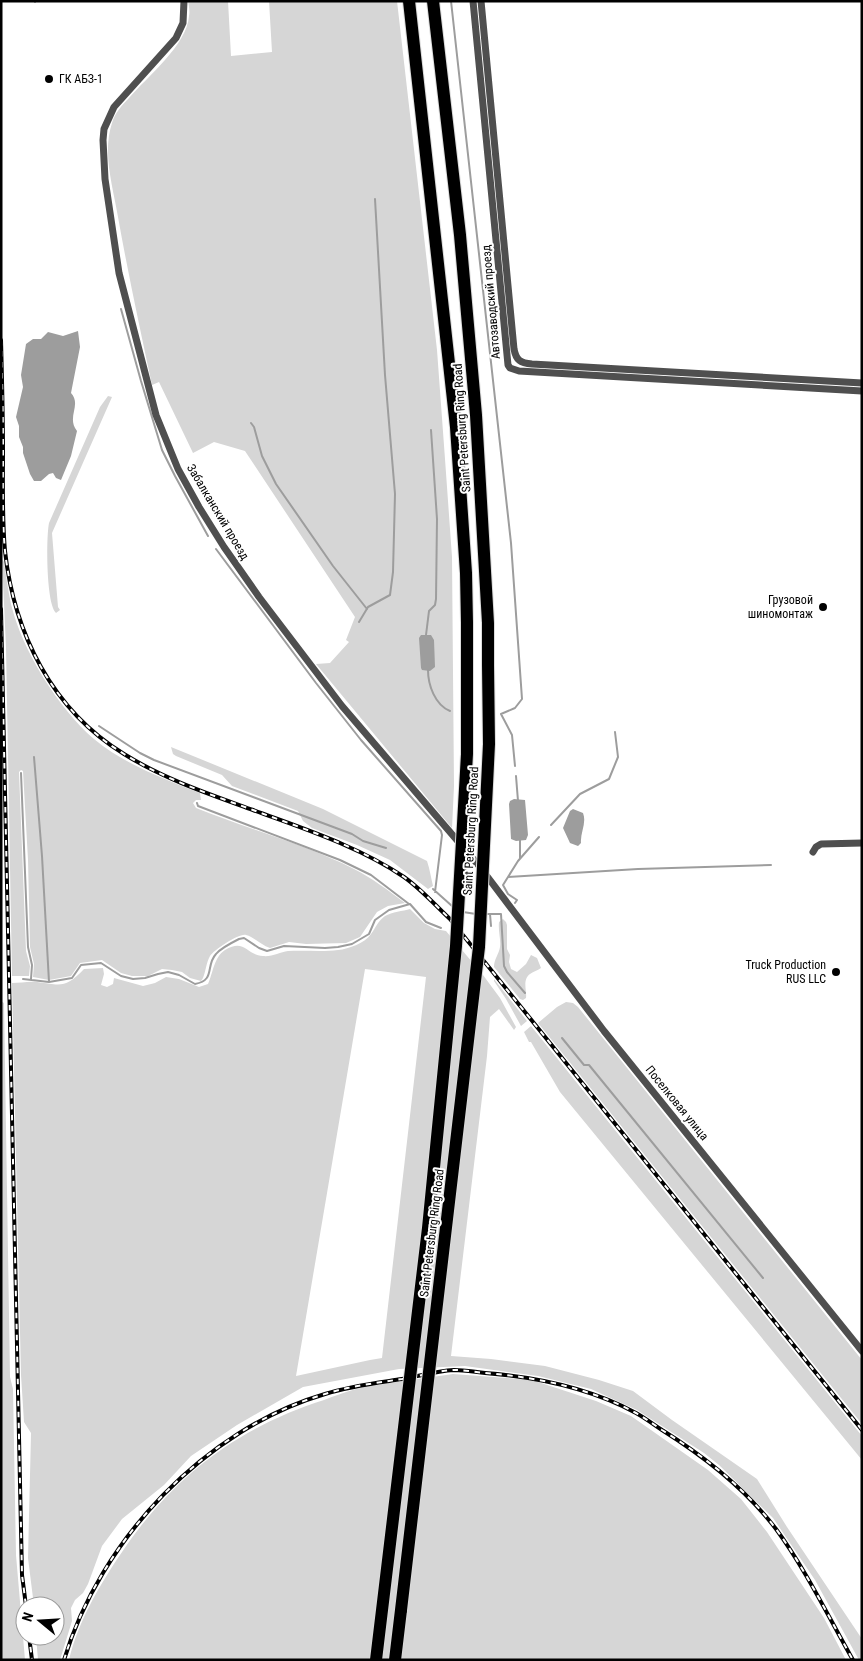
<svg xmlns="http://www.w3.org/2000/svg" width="863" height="1661" font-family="'Roboto Condensed',sans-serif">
<rect width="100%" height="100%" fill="#fff"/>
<!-- green -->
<path fill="#d6d6d6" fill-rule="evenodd" d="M188,1H228L231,56L272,52L269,1H397L437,350L445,459L452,557L454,786L452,828L316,664L330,663L349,642L346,640L355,617L245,451L214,442L193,453L159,382L152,385C140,329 128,273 118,217C113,187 102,153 112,123C115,113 122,105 129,98C147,77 187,45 189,16C190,12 189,6 188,1Z
M108,396L112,397L52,533L58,607L60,610L56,613C46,604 46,538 49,523L100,407Z
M2,559L4,562C6,576 8,590 11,604C22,650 58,708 94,739C122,763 166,780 200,793L201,800H196L193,803L196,808C248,829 304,844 354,869C372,878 389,891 405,903L388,906L377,912L360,937L346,943L306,944L289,942L270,948C261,945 254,937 246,935C239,933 214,950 210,956C206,963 206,971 203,978L201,981L190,978L182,972L172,970L162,969L148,976H132L121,973L102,960L80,963L71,976L49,980L33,977L34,964L30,947L28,860L23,771L21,770L19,772L26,951L30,966L29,976H12L6,648Z
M171,747L323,809L427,861C430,870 431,878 433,886L428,889L390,860L357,845L312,828L303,821L298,811L232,786L222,775L176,756L173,754Z
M410,909L424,923L435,929L446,931L483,975L500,998L516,1027L514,1030L499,1009L490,1017L487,1056L451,1356L491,1359L545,1366L599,1380L633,1391L672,1420L757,1479L787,1527L862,1639V1660H859L815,1580L773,1518L719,1465L704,1453L637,1410L591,1389L538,1376L465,1366L399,1369L303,1387L237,1425L191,1456L164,1485L122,1519L102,1546L88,1584L83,1593L75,1600L71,1608L72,1621L60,1660H38L36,1636H55V1606H34L28,1558L31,1433L24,1422L21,1375L12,983C20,983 29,981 37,982C61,985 65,989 84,969L103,968L104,974L101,985L107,987L113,984L114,978L143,986L155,983L166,977L179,979L199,987L208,984C213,973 214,957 225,950C245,938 246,955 263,956C272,957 280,952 288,951C305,950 322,952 338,950C349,949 365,943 371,934C376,927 378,921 385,916C392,912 403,911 410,909ZM365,969L426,977L382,1358L370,1360L296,1376Z
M503,919L506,922L507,925V949L510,955L509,962L511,969L517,972L526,964L531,955L537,958L541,968C537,971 534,971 530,974C522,980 527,990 526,998L523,1000L520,999L494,967C494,959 499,954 500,947C501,939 498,931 499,922Z
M494,979L527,1021L521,1026L506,999L494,981Z
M1,1001L4,1003L10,1377L13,1389L16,1555L25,1660H1Z
M566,1002L573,1003L578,1007L862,1360V1424L538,1023L557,1007Z
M531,1026L862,1436V1460L560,1092L531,1042H529L524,1032Z
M453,1374L532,1380L596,1401L631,1416L708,1470L741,1499L767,1532L824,1618L846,1660H69C78,1622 99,1586 120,1555C171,1478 236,1428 324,1400C334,1396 345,1392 356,1389C388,1382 421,1379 453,1374Z"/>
<!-- water -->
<path fill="#9d9d9d" d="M78,331L80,347L71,393C82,405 66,417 77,431L71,456L61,480L56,478L53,473L49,474L41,481H34L30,474L23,453V447L19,437V426L16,417L23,387L21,375L26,344L33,339H41L48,332L63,336Z
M421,635H431L434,640L435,667L430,671L422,670L421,668L419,638Z
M514,799L525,800L528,835L526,840L516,841L511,839L509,804L510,801Z
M573,809L583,813C587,823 580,833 581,843L578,846L570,843L563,828L570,811Z"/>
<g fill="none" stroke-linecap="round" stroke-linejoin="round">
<!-- stream -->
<path stroke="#9d9d9d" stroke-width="2" d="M451,1L511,543L522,699L515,708L501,714L512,735L515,766
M35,2V1
M121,309L141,381L162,450L175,476L208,536
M251,423L254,427L262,456L276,484L333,566L367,609
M216,549L316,683L361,740L441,831L442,835L435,892
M359,622L368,607L390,595L393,572L395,494L385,375L375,199
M426,635L429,611L435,605L436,599L437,519L431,430
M428,670C428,685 435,705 450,711
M99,726L140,753L154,760L352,834L363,841L386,848
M34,757L42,856L49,982
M21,773L28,947L32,965L31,979
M516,776L518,801
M197,803L198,806L340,860L371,875L409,904
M551,825L580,794L609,779L618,757L615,732
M539,837L518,861L508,877L638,869L771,865
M520,838V858
M508,877L503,885L508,894L517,900L515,903
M433,889L452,906
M463,912L476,914
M485,914H501L504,966L507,972L525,993
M490,914L491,926
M23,979L49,982L72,978L81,965L101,963L121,976L133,979L145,978L158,974L168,972L179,975L195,984C216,980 205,966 216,954C220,949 233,942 239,939L244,938L259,948L267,951L284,946L325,948L338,947L352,944L369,934L375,920L389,910L410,904L426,922L441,928
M562,1038L584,1065H589L763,1278"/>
<defs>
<path id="highway" d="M409,1L456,427L466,573L467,623
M433,1L460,235L476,415L488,623V665
M395,1660L401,1610"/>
</defs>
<!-- highway casing -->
<use href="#highway" stroke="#dbdbdb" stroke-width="14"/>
<!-- street -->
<path stroke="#4f4f4f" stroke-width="7" d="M184,1L183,23L176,38L114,107L104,129L103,140L105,179L119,273L156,415L178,469L199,507L224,547L259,597L342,706L480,867L604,1031L862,1351
M473,1L508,365L510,368L519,371L862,391
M481,1L514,349C516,360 520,363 532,364L862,383
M813,852L816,847L821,844L862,843"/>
<!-- highway -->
<use href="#highway" stroke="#000" stroke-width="12"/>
<defs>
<path id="rail" d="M1,340C2,377 3,414 3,451C3,484 2,518 5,551C14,633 52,710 124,754C164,779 209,794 253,810C304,829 358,846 404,877C421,889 435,905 450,919L862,1430
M1,609L22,1575L26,1606
M29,1636L32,1660
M64,1660C100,1540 205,1429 325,1394C350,1386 376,1383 402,1379C419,1376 437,1371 454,1370C464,1370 475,1372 485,1373C536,1377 590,1388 636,1413C645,1418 653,1424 662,1430C705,1457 745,1488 776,1529C806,1570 828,1616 853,1660"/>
</defs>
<!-- rail casing -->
<use href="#rail" stroke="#000" stroke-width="4"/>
<!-- rail -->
<use href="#rail" stroke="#fff" stroke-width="2" stroke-dasharray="5.5" stroke-linecap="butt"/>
<defs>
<path id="highway-bridge" d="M401,1610L479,947L489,744L488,665
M376,1660L428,1228L456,946L467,754V623"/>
</defs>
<!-- highway-bridge casing -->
<use href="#highway-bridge" stroke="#dbdbdb" stroke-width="14" stroke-linecap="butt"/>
<!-- highway-bridge -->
<use href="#highway-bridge" stroke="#000" stroke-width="12"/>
</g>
<!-- markers -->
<g fill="#000" stroke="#fff" stroke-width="2">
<circle cx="49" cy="79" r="5"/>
<circle cx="823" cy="607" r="5"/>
<circle cx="836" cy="972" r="5"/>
</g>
<g text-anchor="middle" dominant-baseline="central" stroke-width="4" stroke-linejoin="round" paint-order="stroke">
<!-- poi labels -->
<g font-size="12" fill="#000" stroke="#fff" text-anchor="end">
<text x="59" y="79" text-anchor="start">ГК АБЗ-1</text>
<text x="813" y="600">Грузовой<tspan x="813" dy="14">шиномонтаж</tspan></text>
<text x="826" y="965">Truck Production<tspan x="826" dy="14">RUS LLC</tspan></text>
</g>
<!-- street labels -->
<g font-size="12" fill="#000" stroke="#fff">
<text transform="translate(491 302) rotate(-95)">Автозаводский проезд</text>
<text transform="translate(462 428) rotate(-94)">Saint Petersburg Ring Road</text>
<text transform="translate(218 512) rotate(59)">Забалканский проезд</text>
<text transform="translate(471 831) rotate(-87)">Saint Petersburg Ring Road</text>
<text transform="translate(677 1103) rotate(51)">Поселковая улица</text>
<text transform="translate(432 1233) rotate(-83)">Saint Petersburg Ring Road</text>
</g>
</g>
<!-- border -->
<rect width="863" height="1661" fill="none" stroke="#000000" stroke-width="5"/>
<!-- north arrow -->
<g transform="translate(40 1621) rotate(288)"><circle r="24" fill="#ffffff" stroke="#999999"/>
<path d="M0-4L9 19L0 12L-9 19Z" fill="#000000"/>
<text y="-8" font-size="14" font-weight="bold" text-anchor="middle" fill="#000000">N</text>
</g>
</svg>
